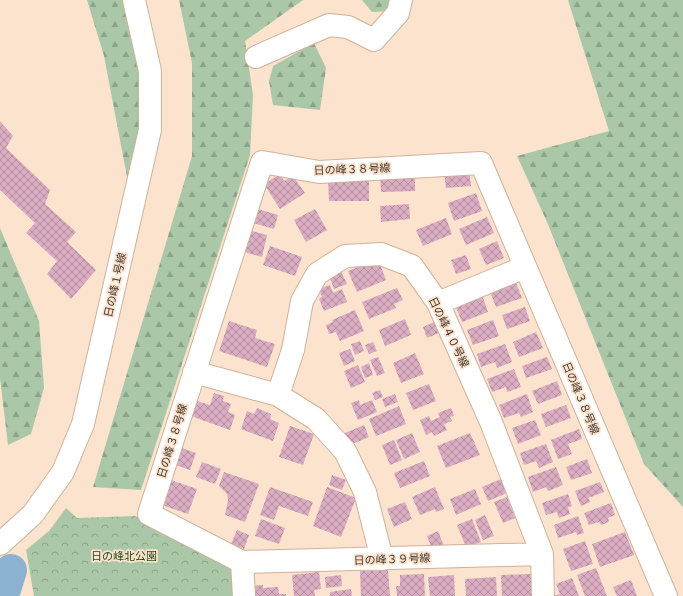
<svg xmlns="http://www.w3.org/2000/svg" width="683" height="596" font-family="Inter,'Noto Sans JP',sans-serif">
<defs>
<pattern id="forest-firs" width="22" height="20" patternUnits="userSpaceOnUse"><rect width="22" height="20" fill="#aac8a7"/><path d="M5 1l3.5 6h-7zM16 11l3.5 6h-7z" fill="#8ca388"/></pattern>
<pattern id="park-crowns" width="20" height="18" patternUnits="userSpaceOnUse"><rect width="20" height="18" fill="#aac8a7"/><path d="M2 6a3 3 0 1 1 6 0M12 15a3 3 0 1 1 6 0" fill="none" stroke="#8ca388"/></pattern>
<pattern id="building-cross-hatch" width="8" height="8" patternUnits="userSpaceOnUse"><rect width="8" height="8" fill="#daadc3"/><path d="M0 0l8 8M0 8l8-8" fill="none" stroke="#b28e9f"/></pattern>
</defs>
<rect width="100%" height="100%" fill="#fce3cd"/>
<!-- forest -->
<path fill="url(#forest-firs)" d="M87,0H126L143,80L142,129L128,182L104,56Z
M179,0H303L245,41L253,95L250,155L141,490L93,487L192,156V63Z
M362,0H398L396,11L372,12Z
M568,0H683V507L644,464L547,222L517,156L609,131Z
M314,43L326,68L320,110L273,105L269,81L273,66Z
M0,228L39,321L44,388L31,434L8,445L0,378Z"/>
<!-- park -->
<path fill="url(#park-crowns)" d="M66,508L77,518L135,516L233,565L234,596H34L26,550L49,531Z"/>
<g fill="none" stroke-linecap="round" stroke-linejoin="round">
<!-- river -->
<path stroke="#8bb2d0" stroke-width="32" d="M3,596L11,570"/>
</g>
<!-- building -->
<path fill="url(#building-cross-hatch)" d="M0,121L13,136L6,148L50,190L45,204L76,232L67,242L96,270L71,299L47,274L57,261L26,233L35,223L0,190Z
M469,169L471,186L446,188L444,172Z
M280,174L284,181L293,176L305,193L280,209L264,184Z
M415,175V191L381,192L380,177Z
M328,178H369V201H329Z
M476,193L482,211L454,221L448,203Z
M409,204L410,219L381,222L380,206Z
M258,209L278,215L274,229L253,223Z
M315,209L327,230L306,242L294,220Z
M487,217L494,233L466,245L459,229Z
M446,218L452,234L423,246L416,230Z
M249,230L267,235L262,257L244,252Z
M497,241L504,258L486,265L479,249Z
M270,246L302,257L295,276L263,265Z
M466,255L471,269L456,274L451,260Z
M378,259L386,280L357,292L348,271Z
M340,269L347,284L334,289L328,273Z
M516,283L522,298L496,307L490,292Z
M330,285L333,293L342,289L347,302L324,311L319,299L322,297L319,289Z
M397,288L403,300L394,304L396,308L369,319L362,302Z
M482,295L488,312L462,322L455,305Z
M525,307L530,321L507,329L502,315Z
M355,310L364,331L340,341L336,332L329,334L326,325L333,322L332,320Z
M405,319L411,335L385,346L379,330Z
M493,320L499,336L473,345L467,330Z
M229,321L257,330L255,338L275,344L267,367L219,351Z
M434,322L439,333L427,338L423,327Z
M536,332L543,348L519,357L513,342Z
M360,341L364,351L355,355L351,344Z
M373,342L377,351L369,354L365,345Z
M505,344L512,362L497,368L495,362L481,367L477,354Z
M350,349L355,361L344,366L339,353Z
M415,353L424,374L401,383L393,363Z
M378,357L385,373L377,376L370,360Z
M547,357L552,369L526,378L522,366Z
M369,363L373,375L365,378L361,367Z
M358,365L365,382L351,388L344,371Z
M514,369L521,387L507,392L506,387L492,392L487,379Z
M557,381L562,395L538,404L532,391Z
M429,384L436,401L413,410L406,393Z
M380,390L383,397L375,400L372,393Z
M214,393L224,396L223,401L231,404L228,412L235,415L230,430L191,416L197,401L210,405Z
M395,394L398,402L385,407L382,399Z
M527,394L533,412L521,417L519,413L504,418L499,405Z
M359,400L360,405L372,400L377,412L358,420L351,403Z
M566,405L571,418L546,427L541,414Z
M399,406L406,424L376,436L369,419Z
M257,408L271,414L270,419L279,423L273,441L241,429L247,411L254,414Z
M451,408L454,416L450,417L452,421L444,424L447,430L434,436L432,432L426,435L420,420L429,416L431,421L440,417L438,413Z
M535,420L541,435L518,444L512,428Z
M364,425L369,437L350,445L345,433Z
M290,426L314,434L303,465L279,457Z
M579,429L582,439L568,444L572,454L558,459L551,440Z
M412,433L420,452L404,459L396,440Z
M470,433L480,455L446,468L437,446Z
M394,440L402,460L390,465L382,445Z
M546,444L553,462L539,468L536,461L524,465L520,453Z
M179,447L196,453L190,470L173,464Z
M587,459L592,473L571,480L566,467Z
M424,461L430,476L400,488L394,473Z
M202,462L221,469L215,484L196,477Z
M556,467L563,485L548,491L546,487L533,492L528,477Z
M224,472L259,484L245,522L225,515L228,500L227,494L219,486Z
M332,475L346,480L342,490L329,485Z
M168,479L197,489L188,514L159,504Z
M501,479L507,493L488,501L482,487Z
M600,482L604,492L588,498L590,502L581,506L575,491Z
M270,487L313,502L308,516L279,506L274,520L260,515Z
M327,487L356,498L341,537L313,526Z
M435,487L444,509L436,512L435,509L420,515L412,497Z
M475,489L481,504L456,515L450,499Z
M568,494L572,506L568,507L570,514L559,518L557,512L546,515L542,503Z
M507,497L515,518L503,523L494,502Z
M405,502L412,519L394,527L387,509Z
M611,503L615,515L608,518L609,522L601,525L599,522L589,525L584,513Z
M485,515L494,536L483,540L475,520Z
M578,516L584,533L577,535L576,532L558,538L554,525Z
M261,519L285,528L279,544L255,536Z
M472,519L481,542L466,547L457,525Z
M237,530L249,535L244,549L231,544Z
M438,531L444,546L433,551L427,536Z
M625,532L634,555L600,567L592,544Z
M585,541L593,564L571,571L563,549Z
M596,568L607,596H585L577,575Z
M388,570L390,596H361L360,571Z
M319,572L321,589L314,590L315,596H294L292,575Z
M424,574L425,596H397L396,586H400V575Z
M533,574L534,596H502L501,575Z
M341,575L342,586L326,588L325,577Z
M454,575L455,596H430L428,577Z
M496,577L497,596H466L465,579Z
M572,578L579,596H554L560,594L556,584Z
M631,580L637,596H617L613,587Z
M263,585V588L278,587L279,594H286V596H252L251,586Z
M351,589L352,596H330V592Z"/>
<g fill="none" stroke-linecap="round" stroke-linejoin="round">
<defs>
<path id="minor" d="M256,57L329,25L348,27L374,40L398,13L401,0
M438,303L525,267
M194,372L278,395L316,419L345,451L365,492L382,559
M278,395L293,350L302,301L317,274L345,256L381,254L412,266L438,303L491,422L542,554L543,596
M0,544L33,514L63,472L83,424L150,130V71L134,0
M242,562L542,554
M244,596L242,562L149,514L262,162L319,172L481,163L666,596"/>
</defs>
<!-- minor casing -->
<use href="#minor" stroke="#cfb298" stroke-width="24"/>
<!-- minor -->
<use href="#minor" stroke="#fff" stroke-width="22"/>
</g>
<g text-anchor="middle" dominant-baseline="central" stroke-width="3.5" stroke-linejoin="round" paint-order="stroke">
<!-- street labels -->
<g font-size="11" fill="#41352a" stroke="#fce3cd">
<text transform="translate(352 169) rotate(-2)">日の峰３８号線</text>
<text transform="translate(115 285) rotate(-77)">日の峰１号線</text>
<text transform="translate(449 332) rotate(64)">日の峰４０号線</text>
<text transform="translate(581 398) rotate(67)">日の峰３８号線</text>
<text transform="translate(172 441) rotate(-73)">日の峰３８号線</text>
<text transform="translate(392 559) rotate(-2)">日の峰３９号線</text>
</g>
<!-- park labels -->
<g font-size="11" fill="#1e4a1b" stroke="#fce3cd">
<text x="124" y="556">日の峰北公園</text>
</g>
</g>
</svg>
